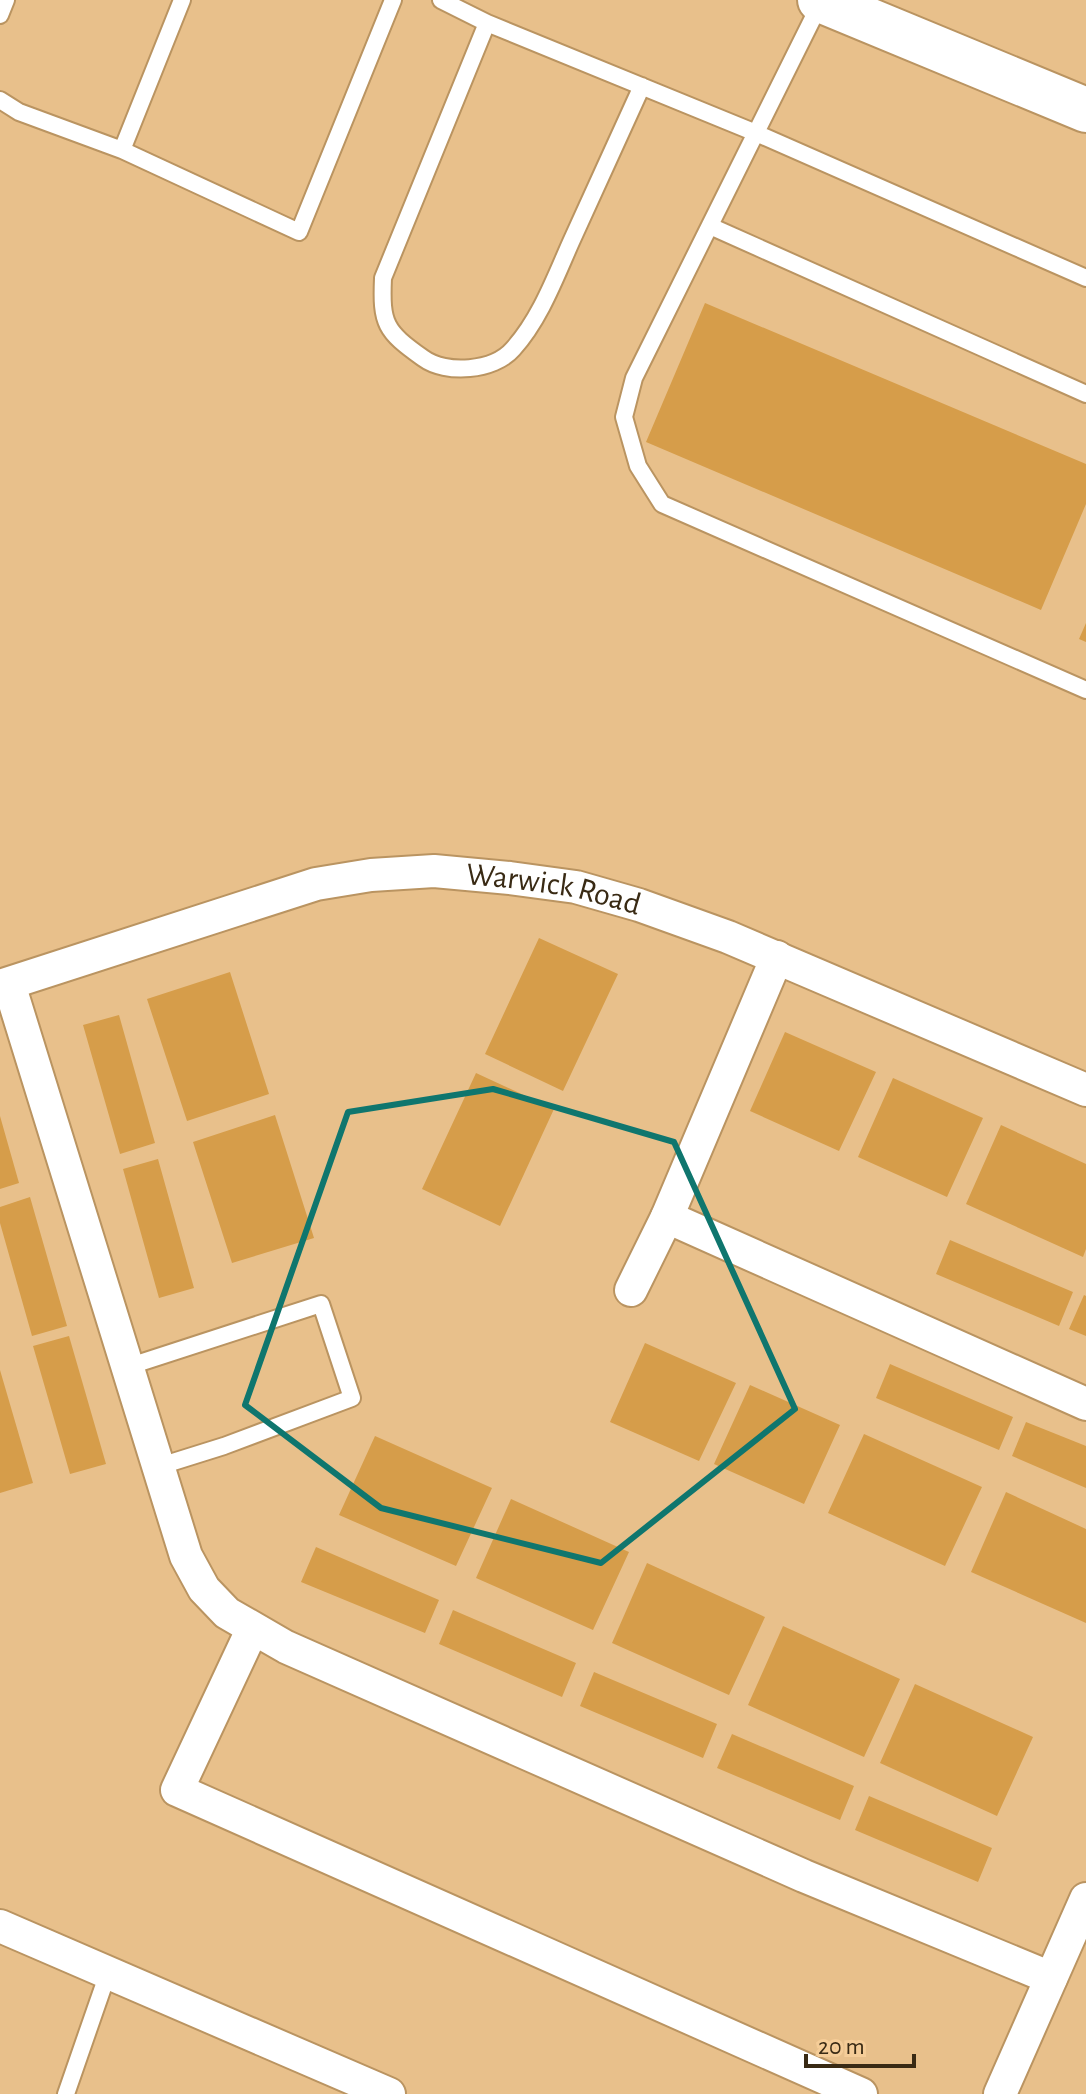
<svg xmlns="http://www.w3.org/2000/svg" width="1086" height="2094" font-family="'Alegreya Sans',sans-serif">
<rect width="100%" height="100%" fill="#e8c08b"/>
<!-- building -->
<path fill="#d69d4a" d="M705,303L1086,464V504L1041,610L646,442Z
M1086,623V642L1079,639Z
M539,938L618,974L563,1091L485,1054Z
M230,972L269,1094L187,1121L147,999Z
M119,1015L155,1143L120,1154L83,1025Z
M785,1032L876,1072L839,1151L750,1111Z
M476,1073L554,1109L500,1226L422,1189Z
M893,1078L983,1118L947,1197L858,1157Z
M275,1115L314,1238L232,1263L193,1142Z
M0,1116L19,1183L0,1189Z
M1001,1125L1086,1164V1249L1083,1257L966,1204Z
M158,1159L194,1288L159,1298L123,1169Z
M30,1197L67,1326L32,1336L0,1223V1207Z
M950,1240L1073,1292L1059,1326L936,1274Z
M1084,1295L1086,1296V1336L1069,1329Z
M69,1336L106,1464L70,1474L33,1346Z
M645,1343L736,1383L699,1461L610,1422Z
M890,1364L1013,1417L999,1450L876,1398Z
M0,1370L33,1483L0,1493Z
M750,1385L840,1425L804,1504L714,1464Z
M1026,1422L1086,1446V1488L1012,1456Z
M864,1434L982,1487L945,1566L828,1513Z
M375,1436L492,1488L456,1566L339,1515Z
M1006,1492L1086,1529V1623L971,1572Z
M511,1499L629,1552L593,1630L476,1578Z
M316,1547L439,1600L425,1633L301,1582Z
M647,1563L765,1617L729,1695L612,1643Z
M453,1610L576,1663L562,1697L439,1644Z
M783,1626L900,1679L864,1757L748,1705Z
M594,1672L717,1724L703,1758L580,1706Z
M915,1684L1033,1737L997,1816L880,1763Z
M732,1734L854,1786L840,1820L717,1768Z
M869,1796L992,1848L978,1882L855,1830Z"/>
<g fill="none" stroke-linecap="round" stroke-linejoin="round">
<defs>
<path id="lane" d="M441,0L487,23L756,133L1086,278
M821,2L634,378L624,417L638,466L662,504L1086,690
M0,15L6,0
M487,23L383,278C381,324 385,331 423,358C446,375 494,371 513,349C540,319 555,278 571,242C595,190 618,138 642,86
M0,100L19,112L122,150L299,232L393,0
M122,150L182,0
M710,226L1086,394
M127,1367L321,1304L352,1398L224,1446L157,1467
M66,2094L108,1973"/>
<g id="street">
<path d="M777,957L667,1217L1086,1404"/>
<path d="M9,984L186,1556L204,1589L227,1613L286,1647L804,1876L1051,1978"/>
<path id="s1" d="M0,986L316,884L371,875L434,871L510,878L576,887L639,905L728,937L1086,1090"/>
<path d="M631,1290L667,1217"/>
<path d="M252,1630L177,1790L861,2094"/>
<path d="M0,1926L389,2094"/>
<path d="M1000,2094L1086,1899"/>
</g>
<path id="secondary" d="M820,0L1086,110"/>
</defs>
<!-- lane casing -->
<use href="#lane" stroke="#ba9461" stroke-width="20"/>
<!-- street casing -->
<use href="#street" stroke="#ba9461" stroke-width="36"/>
<!-- secondary casing -->
<use href="#secondary" stroke="#ba9461" stroke-width="48"/>
<!-- lane -->
<use href="#lane" stroke="#fff" stroke-width="16"/>
<!-- street -->
<use href="#street" stroke="#fff" stroke-width="32"/>
<!-- secondary -->
<use href="#secondary" stroke="#fff" stroke-width="44"/>
</g>
<!-- marked area -->
<path fill="none" stroke="#0f766e" stroke-width="6" stroke-linejoin="round" d="M493,1089L674,1142L795,1409L601,1563L381,1508L245,1405L348,1112Z"/>
<g text-anchor="middle" dominant-baseline="central" stroke-width="6" stroke-linejoin="round" paint-order="stroke">
<!-- street labels -->
<g font-size="32" fill="#392a14" stroke="#f5cd98">
<text stroke="none"><textPath href="#s1" startOffset="572">Warwick Road</textPath></text>
</g>
</g>
<!-- scale -->
<path d="M806 2054v12h108v-12" fill="none" stroke="#392a14" stroke-width="4"/>
<text x="818" y="2054" font-size="24" fill="#392a14" stroke="#f5cd98" stroke-width="6" paint-order="stroke">20 m</text>
</svg>
